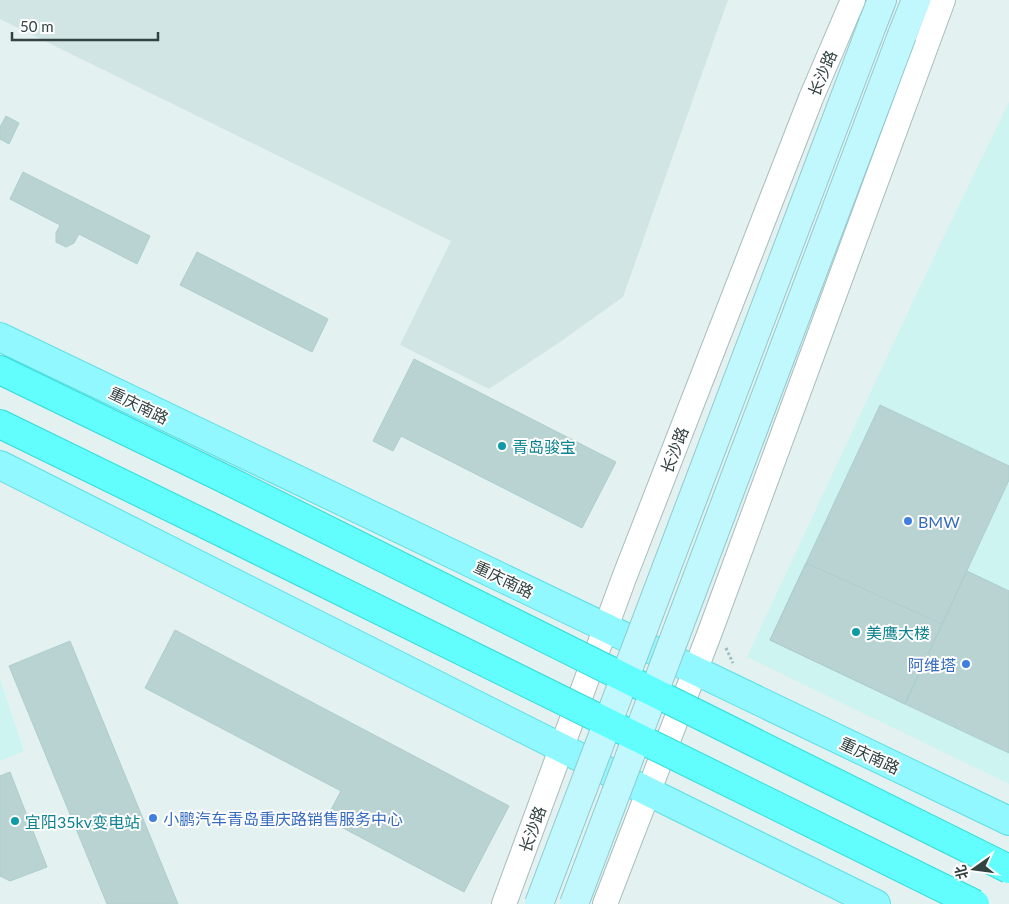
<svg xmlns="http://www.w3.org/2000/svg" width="1009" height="904" font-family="Lato,'Noto Sans SC',sans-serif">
<rect width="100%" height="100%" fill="#e3f1f1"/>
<!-- residential -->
<path fill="#d1e5e5" d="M0,0H728L623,297L560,342L489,389L400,345L451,241L0,19Z"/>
<!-- commercial -->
<path fill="#cdf4f1" d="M1009,102V784L747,657L923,280Z
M0,679L24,751L0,761Z"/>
<!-- building -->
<path fill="#b8d3d2" stroke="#accecc" d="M6,116L19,123L9,144L0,139V127Z
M23,172L150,236L137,264L79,234L74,243L66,247L56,242V233L60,225L10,199Z
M197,252L328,319L312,352L180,285Z
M414,359L616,462L582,528L401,436L393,451L373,441Z
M880,405L1009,466V480L905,704L770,640Z
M806,563L942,624L905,704L770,640Z
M967,571L1009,591V753L905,704Z
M175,630L509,806L464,892L326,819L341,791L145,688Z
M70,641L178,904H107L9,666Z
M10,772L47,867L10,881L0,876V776Z"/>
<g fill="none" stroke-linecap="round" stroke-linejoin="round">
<defs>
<path id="street" d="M504,904L624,578L811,98L853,0
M605,904L710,632L943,0"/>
<path id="secondary" d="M873,23L882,0
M902,35L916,0"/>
<path id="primary" d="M0,337L1009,821
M0,465L649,792L876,904"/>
<path id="highway" d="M0,370L227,480
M0,424L207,525"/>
</defs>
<!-- street casing -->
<use href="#street" stroke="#a6bdbc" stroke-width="26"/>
<!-- secondary casing -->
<use href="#secondary" stroke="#90cace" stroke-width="30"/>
<!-- primary casing -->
<use href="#primary" stroke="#60dee3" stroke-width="30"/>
<!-- highway casing -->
<use href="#highway" stroke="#32dcd7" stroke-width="30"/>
<!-- path -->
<path stroke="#97bebe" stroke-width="3" stroke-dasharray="2.5 2.5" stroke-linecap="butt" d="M726,648L733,663"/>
<!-- street -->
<use href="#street" stroke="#fff" stroke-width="24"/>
<!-- secondary -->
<use href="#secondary" stroke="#c0f8fe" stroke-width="28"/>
<!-- primary -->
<use href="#primary" stroke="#90f8fe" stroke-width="28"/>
<!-- highway -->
<use href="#highway" stroke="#62fdfd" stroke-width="28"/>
<defs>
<path id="secondary-bridge" d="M539,904L873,23
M574,904L902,35"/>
<path id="highway-bridge" d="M227,480L1009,869
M207,525L975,904"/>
</defs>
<!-- secondary-bridge casing -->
<use href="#secondary-bridge" stroke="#90cace" stroke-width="30" stroke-linecap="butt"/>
<!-- highway-bridge casing -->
<use href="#highway-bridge" stroke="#32dcd7" stroke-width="30" stroke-linecap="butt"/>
<!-- secondary-bridge -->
<use href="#secondary-bridge" stroke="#c0f8fe" stroke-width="28"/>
<!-- highway-bridge -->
<use href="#highway-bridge" stroke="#62fdfd" stroke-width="28"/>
</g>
<!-- markers -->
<g fill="#0f9aa8" stroke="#fff" stroke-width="2">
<circle cx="502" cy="446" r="5"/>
<circle cx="856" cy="632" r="5"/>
<circle cx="15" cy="821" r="5"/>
</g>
<g fill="#3f7fe0" stroke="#fff" stroke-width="2">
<circle cx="908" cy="521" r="5"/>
<circle cx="966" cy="664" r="5"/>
<circle cx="153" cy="818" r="5"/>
</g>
<g text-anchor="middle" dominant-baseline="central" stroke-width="4" stroke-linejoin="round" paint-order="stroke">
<!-- street labels -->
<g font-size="16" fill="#334342" stroke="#fff">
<text transform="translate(822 73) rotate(-67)">长沙路</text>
<text transform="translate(139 405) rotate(26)">重庆南路</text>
<text transform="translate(674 450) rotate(-69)">长沙路</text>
<text transform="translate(504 579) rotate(26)">重庆南路</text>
<text transform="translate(870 755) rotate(25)">重庆南路</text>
<text transform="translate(532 829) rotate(-70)">长沙路</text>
</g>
<!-- culture labels -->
<g font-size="16" fill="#0d838f" stroke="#fff" text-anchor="start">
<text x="512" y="446">青岛骏宝</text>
<text x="866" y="632">美鹰大楼</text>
<text x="25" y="821">宜阳35kv变电站</text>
</g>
<!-- shop labels -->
<g font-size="16" fill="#366cbe" stroke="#fff" text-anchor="start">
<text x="918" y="521">BMW</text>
<text x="956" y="664" text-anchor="end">阿维塔</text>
<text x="163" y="818">小鹏汽车青岛重庆路销售服务中心</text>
</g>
</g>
<!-- north arrow -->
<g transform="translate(974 869) rotate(256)" stroke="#ffffff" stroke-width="4" paint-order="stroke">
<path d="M0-4L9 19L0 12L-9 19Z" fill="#334342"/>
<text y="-8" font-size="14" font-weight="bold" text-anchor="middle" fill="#334342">北</text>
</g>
<!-- scale -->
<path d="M12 32v8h146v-8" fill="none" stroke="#334342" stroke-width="2.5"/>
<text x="20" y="32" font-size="15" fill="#334342" stroke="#ffffff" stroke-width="4" paint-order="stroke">50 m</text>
</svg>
